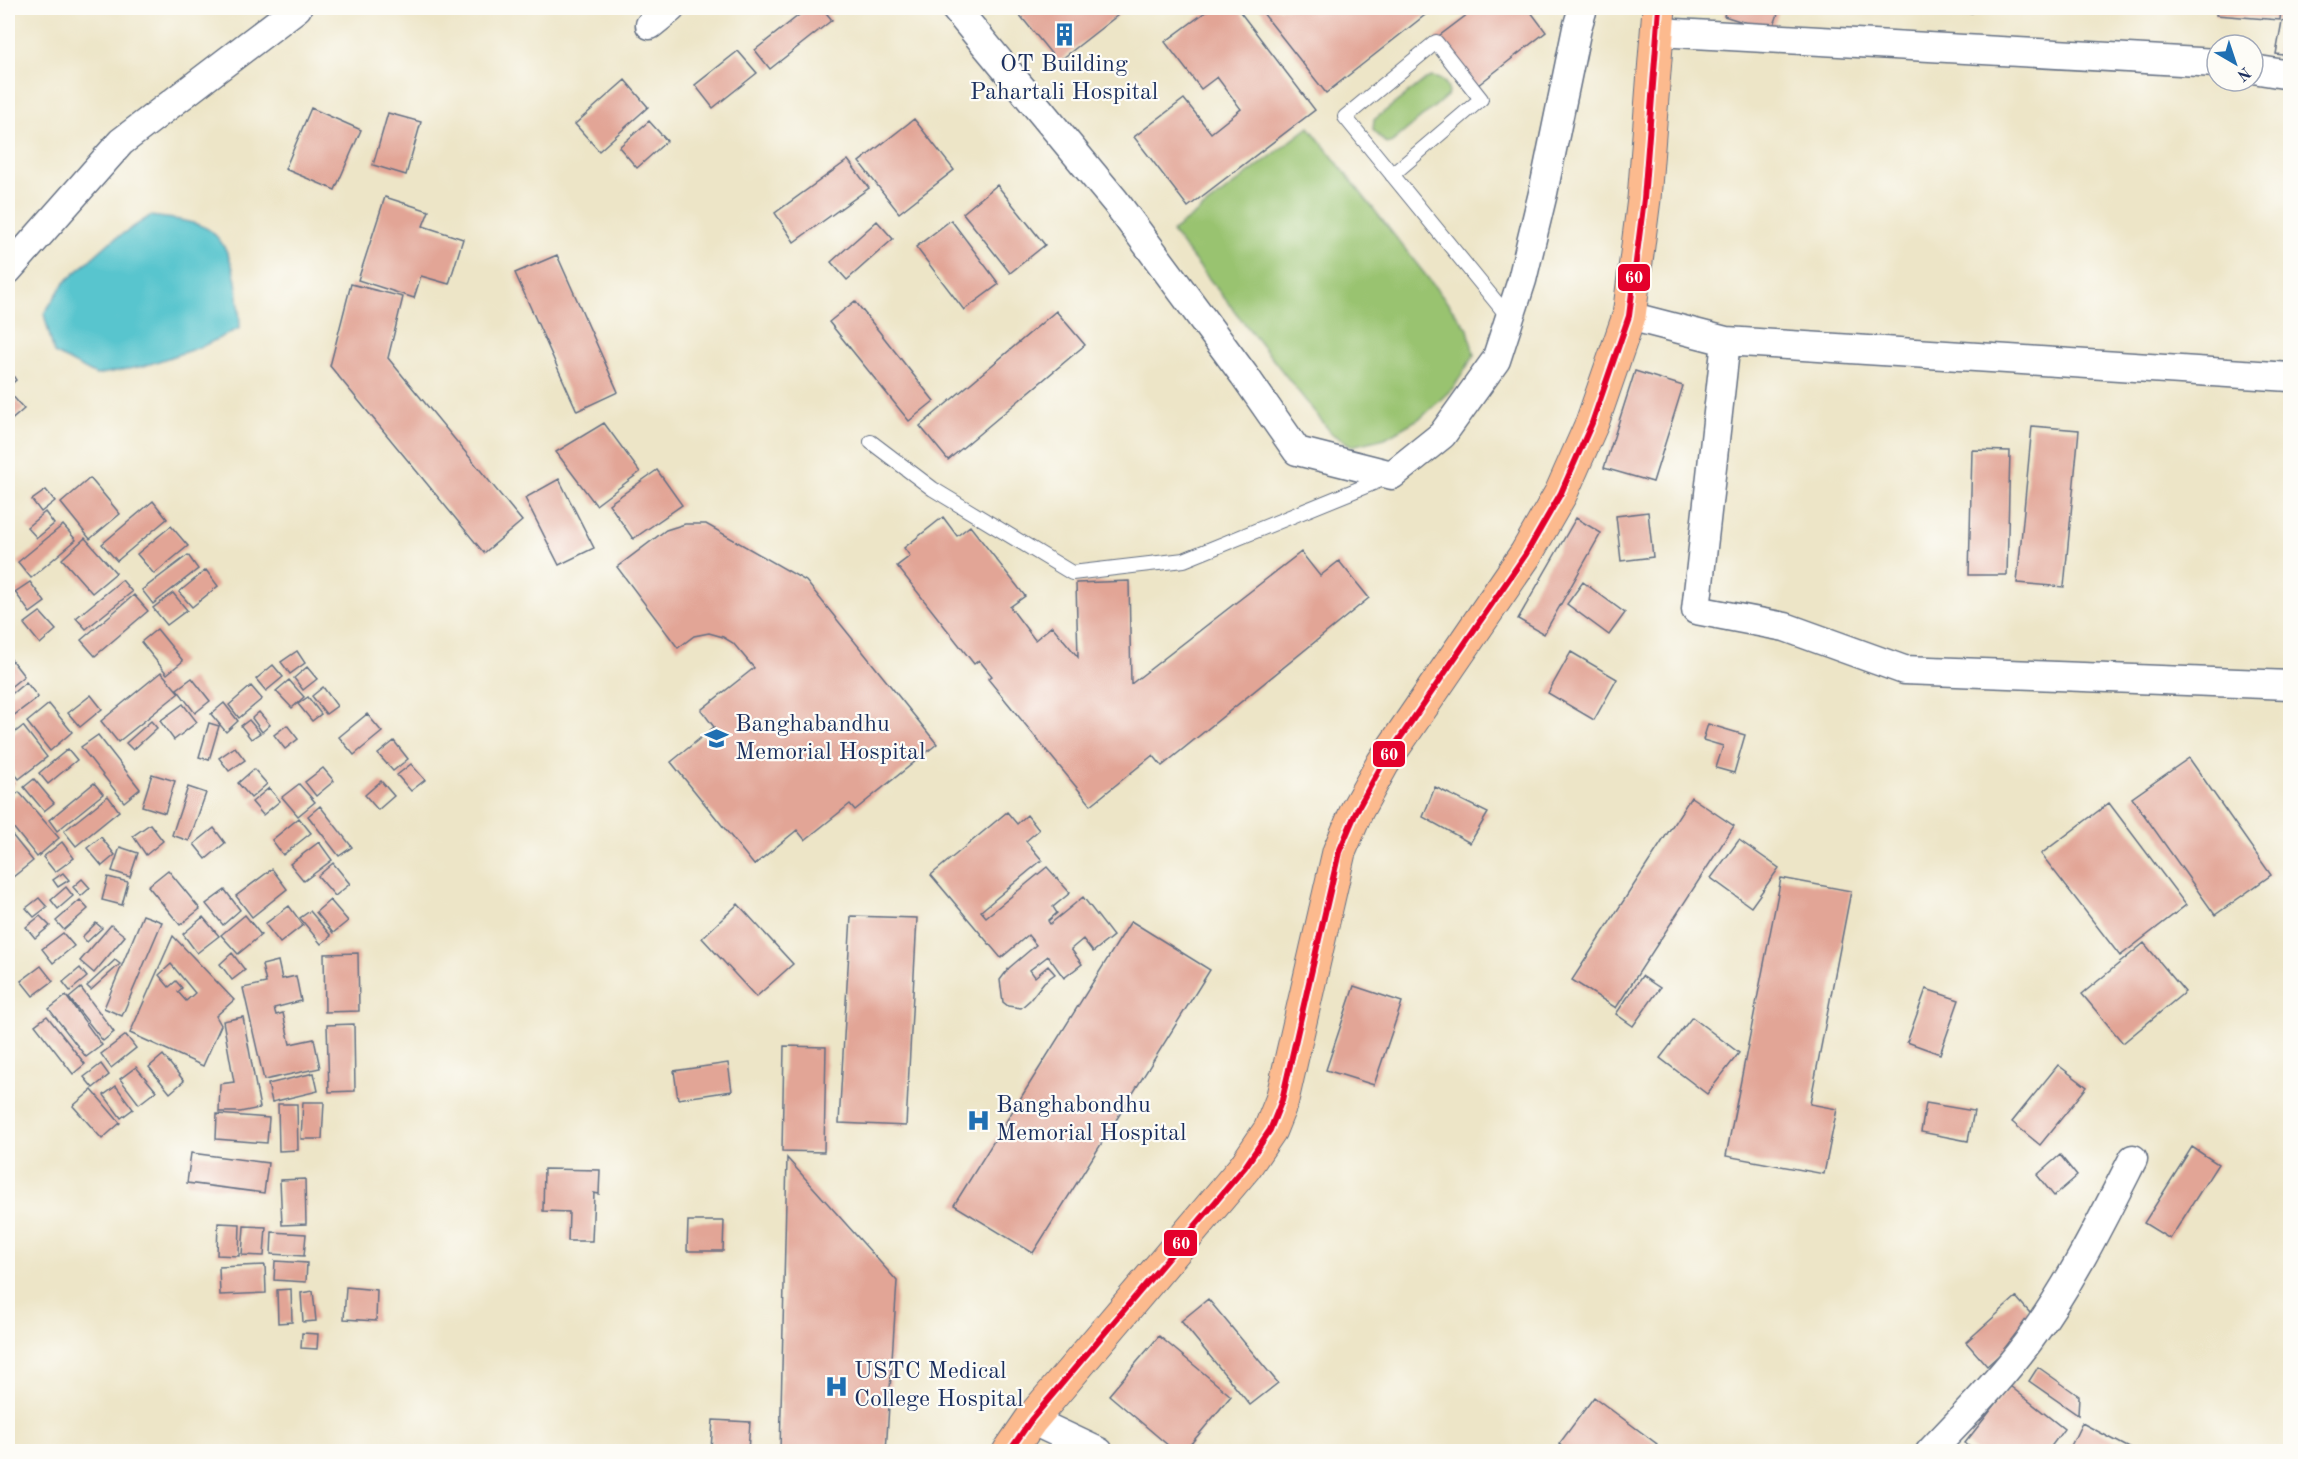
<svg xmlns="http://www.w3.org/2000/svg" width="2298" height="1459" font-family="'Old Standard TT',serif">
<rect width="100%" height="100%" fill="#fdfcf7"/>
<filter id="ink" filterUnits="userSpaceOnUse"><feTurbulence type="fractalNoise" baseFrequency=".0167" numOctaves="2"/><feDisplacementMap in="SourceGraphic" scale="12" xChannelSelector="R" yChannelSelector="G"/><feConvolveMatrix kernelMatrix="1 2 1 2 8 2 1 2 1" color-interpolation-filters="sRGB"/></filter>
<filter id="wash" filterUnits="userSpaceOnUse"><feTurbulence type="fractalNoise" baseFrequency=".008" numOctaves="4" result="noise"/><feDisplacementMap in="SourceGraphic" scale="24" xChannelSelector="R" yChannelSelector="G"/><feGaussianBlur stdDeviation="1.35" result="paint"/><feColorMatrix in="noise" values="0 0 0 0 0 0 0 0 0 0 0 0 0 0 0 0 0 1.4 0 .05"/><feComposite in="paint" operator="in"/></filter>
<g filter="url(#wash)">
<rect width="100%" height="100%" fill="#ede5c7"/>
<!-- green -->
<path fill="#99c370" stroke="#5a7967" stroke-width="1.5" d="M1432,77C1443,79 1451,85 1447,96L1392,142L1387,144L1373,130L1374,120L1426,79Z
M1309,127L1468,329L1474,355L1454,387L1422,417L1385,438L1352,446L1332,434L1172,232Z"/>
<!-- water -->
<path fill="#58c5ce" stroke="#3a7a96" stroke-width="1.5" d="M150,216C167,218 200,221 212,232C237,254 239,297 240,328L203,346L144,366L96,375L54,353L44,314L64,283L110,242Z"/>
<g id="blocks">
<!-- building -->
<path fill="#e2a596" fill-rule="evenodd" d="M808,8H822L832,20L770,69L755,50Z
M1014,8H1127L1058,62Z
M1211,8H1237L1315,110L1188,207L1134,137L1184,99L1211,133L1241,109L1217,77L1201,89L1165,42Z
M1259,8H1434L1326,93Z
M1476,8H1528L1546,32L1473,89L1435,39Z
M1726,8H1780L1772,31L1724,16Z
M1945,8H1973L1972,13Z
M2216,8H2281L2280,20L2216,15Z
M2282,21L2290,23V56L2276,54Z
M738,51L757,73L713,108L695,85Z
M625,80L648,107L599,151L575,124Z
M311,108L361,130L335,190L285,169Z
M388,113L421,122L406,175L373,165Z
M914,119L954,170L899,213L859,162Z
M649,121L667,141L637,168L619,147Z
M848,160L869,188L794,242L775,213Z
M997,185L1045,245L1010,273L963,213Z
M385,197L429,211L423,226L463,239L449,284L421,276L414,298L358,280Z
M951,220L999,284L964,310L916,247Z
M877,221L893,239L847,280L831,262Z
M557,255L618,392L577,411L515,273Z
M351,284L403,297L388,358L522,521L484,553L330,366Z
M855,301L934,401L909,421L829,322Z
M1056,311L1085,345L948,460L920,426Z
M8,368L16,380L8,387Z
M1635,371L1683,386L1653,482L1604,468Z
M10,393L24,409L8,423V395Z
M604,423L640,472L596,505L556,452Z
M2032,426L2079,430L2064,587L2017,583Z
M1972,450L2010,451L2007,575H1969Z
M657,470L682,505L633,539L609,504Z
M90,478L120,514L90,539L61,503Z
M559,479L594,548L559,565L525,498Z
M46,490L55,501L41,512L32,500Z
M153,501L167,519L117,561L102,544Z
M45,512L54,524L37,538L27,527Z
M1648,512L1653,557L1621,561L1616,516Z
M943,517L957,536L970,526L1025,596L1010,607L1035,640L1052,626L1078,657L1076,583L1129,581L1131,684L1301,552L1320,576L1339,561L1369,598L1162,766L1153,755L1091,805L988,679L992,676L979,660L974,664L897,566L910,556L904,548Z
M1576,518L1601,533L1544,634L1518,619Z
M685,524H706L806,581L937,744L855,810L850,804L805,840L797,830L754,865L671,762L714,727L701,710L754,668L733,643L723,637L709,633L694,636L678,648L617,567L666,530Z
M63,525L76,540L31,578L18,562Z
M171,526L188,546L154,574L137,554Z
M85,538L116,573L92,593L62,559Z
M188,555L198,569L153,604L142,590Z
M206,570L218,586L192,607L179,592Z
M122,580L132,592L86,629L76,618Z
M30,582L45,602L30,613L15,592Z
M1583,582L1625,613L1609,635L1567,604Z
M173,593L187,610L167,625L153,608Z
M134,595L148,611L95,656L81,640Z
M40,612L56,630L40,644L24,624Z
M157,629L183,661L167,674L141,642Z
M297,651L305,663L290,674L281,662Z
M1571,652L1617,679L1594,720L1548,693Z
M10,658L24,676L8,689V660Z
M273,665L283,677L266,691L256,679Z
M307,667L317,679L303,690L294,678Z
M161,672L179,693L118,742L101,721Z
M192,678L210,701L195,713L177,689Z
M289,680L304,697L292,708L276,691Z
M26,682L38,697L9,719L8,697Z
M251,686L262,699L239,718L229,705Z
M323,687L337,706L326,714L312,696Z
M91,695L102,709L80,727L68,713Z
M308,697L321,714L312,721L298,704Z
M224,703L238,721L226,732L211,714Z
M49,704L72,732L50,751L27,722Z
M183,704L197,722L174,740L160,721Z
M259,712L270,725L262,732L252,718Z
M367,714L382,732L354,755L339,737Z
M249,720L260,733L251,739L241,726Z
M151,721L157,728L133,750L126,743Z
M209,723L219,726L209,760L199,757Z
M1708,724L1745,735L1734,773L1716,768L1723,746L1703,740Z
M287,725L298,739L285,749L274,735Z
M23,726L47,757L19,779L8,765V738Z
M98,735L140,789L124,802L81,747Z
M394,741L408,759L393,771L378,754Z
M235,747L245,760L229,771L219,758Z
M68,749L77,760L48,784L39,773Z
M2189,758L2271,875L2215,915L2132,798Z
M411,764L425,780L411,791L397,775Z
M323,768L334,781L316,796L305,782Z
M254,769L267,784L251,798L238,783Z
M8,772L16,783L8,790Z
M152,774L175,781L165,813L142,806Z
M34,779L54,803L44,811L24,787Z
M381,781L394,796L378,810L365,795Z
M94,783L103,794L57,831L49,820Z
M299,784L315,802L298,816L282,797Z
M188,787L206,793L189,841L172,835Z
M1435,787L1488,813L1470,843L1423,817Z
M269,788L280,801L263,815L252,802Z
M19,792L59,838L37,857L8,821V801Z
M108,796L119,811L76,846L64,831Z
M1691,797L1734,826L1616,1008L1572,980Z
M2109,803L2186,905L2120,956L2041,854Z
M320,806L352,847L339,856L308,816Z
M1007,812L1017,824L1027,815L1039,830L1026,841L1042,860L981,911L986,917L1047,867L1070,893L1053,907L1057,913L1048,921L1050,924L1083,897L1113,936L1093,952L1083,939L1071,949L1082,964L1064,978L1048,956L1030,970L1035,977L1048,966L1055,974L1044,982L1030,1000L1021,1008L1008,1006L1003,1002L1000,980L1009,968L1036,945L1028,935L1001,958L931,875Z
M299,818L311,833L283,855L272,840Z
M150,824L163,841L146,855L133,836Z
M214,828L225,843L206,859L194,844Z
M8,830L33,861L13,877L8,871Z
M101,837L115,855L102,866L87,848Z
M1739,840L1779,868L1751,907L1711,878Z
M62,842L74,858L55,872L43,857Z
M319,842L332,860L304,881L290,864Z
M120,847L138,853L130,877L112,871Z
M333,863L350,884L335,896L318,876Z
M272,869L287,889L252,917L236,896Z
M168,870L200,909L180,925L148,886Z
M63,873L69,880L58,887L53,880Z
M108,877L128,882L122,905L102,900Z
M1781,878L1851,891L1810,1104L1837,1109L1824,1174L1726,1156Z
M82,879L90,888L81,896L73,887Z
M66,887L73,896L58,909L51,900Z
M225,890L240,910L223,925L206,904Z
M39,898L47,907L34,917L26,908Z
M80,900L88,909L64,930L56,921Z
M330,900L348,921L333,933L316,912Z
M738,904L793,964L756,997L702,938Z
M289,906L303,925L280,943L265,924Z
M310,911L331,936L321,944L300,918Z
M143,915L162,922L122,1016L104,1008Z
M245,915L261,935L238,954L221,935Z
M40,916L50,926L35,938L26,927Z
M851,916L917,918L906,1126L839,1123Z
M203,917L219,936L197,953L183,934Z
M1131,921L1210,970L1033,1253L954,1205Z
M96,923L102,928L87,942L82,937Z
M111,925L125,936L94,973L80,961Z
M63,933L74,946L53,963L42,949Z
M173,936L234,1000L216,1016L221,1025L203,1066L130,1033ZM171,964L195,993L186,1001L178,992L182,988L176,981L169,987L159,975Z
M2144,943L2185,992L2123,1043L2082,994Z
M232,953L245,970L232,980L220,964Z
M358,953L359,1011L325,1012L324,954Z
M115,960L120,964L91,990L87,986Z
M278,961L282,979L296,976L301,1001L274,1008L276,1015L283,1013L290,1044L314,1039L320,1068L264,1080L243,988L266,983L262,965Z
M41,966L53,981L33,996L21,981Z
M80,968L87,977L70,991L63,982Z
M1642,976L1660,988L1633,1026L1616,1014Z
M1354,986L1402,1002L1374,1085L1326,1070Z
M81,988L114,1032L103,1041L69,998Z
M1926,989L1959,1000L1940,1054L1907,1042Z
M66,996L102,1045L86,1057L49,1009Z
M47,1016L85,1064L73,1074L35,1025Z
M243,1017L260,1108L240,1112H219L220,1084L234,1082L223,1021Z
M1692,1017L1739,1053L1707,1094L1660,1058Z
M354,1024L355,1091L329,1092L327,1025Z
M126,1035L136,1048L111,1068L101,1054Z
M784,1046L826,1047L824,1152L782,1151Z
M163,1055L184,1081L170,1093L149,1067Z
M728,1063L732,1091L678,1099L674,1071Z
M101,1064L109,1075L93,1088L84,1077Z
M2058,1065L2087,1087L2040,1145L2012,1122Z
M136,1067L156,1091L139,1104L120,1079Z
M314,1073L318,1091L272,1102L268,1084Z
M116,1086L133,1109L121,1118L104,1095Z
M92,1090L120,1123L102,1139L73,1106Z
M303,1102H324L322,1139H301Z
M1926,1103L1974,1111L1968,1141L1921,1132Z
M278,1104H297L298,1150L279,1151Z
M217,1114L269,1118L267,1143L216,1139Z
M2192,1147L2218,1164L2170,1239L2144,1223Z
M191,1153L268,1163L264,1193L187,1183Z
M2060,1155L2077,1176L2054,1196L2037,1175Z
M787,1158L897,1281L886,1452H780Z
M544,1169L600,1170L599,1194L594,1193L592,1241H568L569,1212L543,1211Z
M305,1179L306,1224L282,1225L280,1180Z
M688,1221H724L723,1251H687Z
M218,1223L240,1224L239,1256L217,1255Z
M244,1226L266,1227L264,1256L242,1255Z
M272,1232L306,1234L304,1256L271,1254Z
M275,1261L307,1263L306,1282L274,1280Z
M265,1265L266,1293L220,1295L219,1267Z
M346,1287L377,1290L376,1321L344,1319Z
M291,1289L292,1322L278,1323L277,1290Z
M313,1291L316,1321L303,1322L301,1293Z
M2016,1297L2037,1321L1987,1366L1966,1342Z
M1208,1299L1278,1383L1250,1405L1181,1321Z
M302,1333L318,1334L317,1349L301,1348Z
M1159,1336L1231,1396L1184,1452H1176L1109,1395Z
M2038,1367L2079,1396L2078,1415L2029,1381Z
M2010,1386L2064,1429L2047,1452H1976L1965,1443Z
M1594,1397L1657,1444L1651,1452H1569L1559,1444Z
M713,1420L750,1422L748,1452L711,1449Z
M2082,1423L2137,1452H2068Z"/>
</g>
</g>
<g filter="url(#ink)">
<use href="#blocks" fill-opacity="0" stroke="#646f83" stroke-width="1.5"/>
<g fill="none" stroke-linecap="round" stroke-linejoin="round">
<defs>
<path id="service" d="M1392,175L1481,99L1436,42L1345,117L1510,319
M871,442L933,489L1072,573L1184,560L1388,477"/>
<path id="minor" d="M955,8L1115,201L1244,375L1297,451L1392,475L1442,435L1496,360L1522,280L1543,193L1577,28L1583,8
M650,25L671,8
M1658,32L2217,63
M2253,69L2290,75
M8,270L121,142L297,8
M1629,316L1726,341L2290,377
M1726,341L1696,610L1785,627L1904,670L2290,685
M1031,1420L1099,1452
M1930,1452C1964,1416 1999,1381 2028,1342C2070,1285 2101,1222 2133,1159"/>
<path id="trunk" d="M1009,1452L1031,1420L1245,1167L1270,1130L1282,1100L1339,852L1357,810L1383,763L1526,554L1561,493L1592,423L1629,316L1644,199L1659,8"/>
</defs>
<!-- service casing -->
<use href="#service" stroke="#646f83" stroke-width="16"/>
<!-- minor casing -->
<use href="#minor" stroke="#646f83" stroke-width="31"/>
<!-- trunk casing -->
<use href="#trunk" stroke="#646f83" stroke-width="35"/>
<!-- service -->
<use href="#service" stroke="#fff" stroke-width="14"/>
<!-- minor -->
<use href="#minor" stroke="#fff" stroke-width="28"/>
<!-- trunk -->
<use href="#trunk" stroke="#fcba8e" stroke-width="33"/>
<defs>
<path id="bus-1" d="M1009,1452L1031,1420L1245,1167L1270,1130L1282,1100L1339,852L1357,810L1383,763L1526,554L1561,493L1592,423L1629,316L1644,199L1659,8"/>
</defs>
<!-- bus-1 casing -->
<use href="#bus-1" stroke="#fdfcf7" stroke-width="10"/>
<!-- bus-1 -->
<use href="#bus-1" stroke="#e4002b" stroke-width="6"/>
</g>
</g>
<!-- icons -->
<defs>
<symbol id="building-bare" viewBox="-9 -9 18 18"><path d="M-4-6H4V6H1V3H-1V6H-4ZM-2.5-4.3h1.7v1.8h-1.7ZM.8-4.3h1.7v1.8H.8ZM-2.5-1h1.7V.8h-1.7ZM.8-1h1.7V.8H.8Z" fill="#1f6fb2" stroke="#fdfcf7" stroke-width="2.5" paint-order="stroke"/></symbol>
<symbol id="university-bare" viewBox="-9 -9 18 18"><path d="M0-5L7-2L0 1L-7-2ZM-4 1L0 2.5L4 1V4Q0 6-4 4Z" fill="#1f6fb2" stroke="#fdfcf7" stroke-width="2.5" paint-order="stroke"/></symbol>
<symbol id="hospital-bare" viewBox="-9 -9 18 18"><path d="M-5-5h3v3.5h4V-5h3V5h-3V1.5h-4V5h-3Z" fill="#1f6fb2" stroke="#fdfcf7" stroke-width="2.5" paint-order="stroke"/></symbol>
</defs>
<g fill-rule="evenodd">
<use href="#building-bare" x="1048" y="18" width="33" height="33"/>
<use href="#university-bare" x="700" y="722" width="33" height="33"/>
<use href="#hospital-bare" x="962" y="1104" width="33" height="33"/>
<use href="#hospital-bare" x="820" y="1370" width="33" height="33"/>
</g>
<g text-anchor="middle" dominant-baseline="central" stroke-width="4.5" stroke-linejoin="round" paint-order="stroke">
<!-- poi labels -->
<g font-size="24" fill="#1b2f5e" stroke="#fdfcf7" text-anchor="start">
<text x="1064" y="65" text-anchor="middle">OT Building<tspan x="1064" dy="28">Pahartali Hospital</tspan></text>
<text x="735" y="725">Banghabandhu<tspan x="735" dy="28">Memorial Hospital</tspan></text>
<text x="996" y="1106">Banghabondhu<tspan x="996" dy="28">Memorial Hospital</tspan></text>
<text x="854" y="1372">USTC Medical<tspan x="854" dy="28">College Hospital</tspan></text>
</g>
</g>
<g stroke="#fdfcf7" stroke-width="2">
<rect x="1617" y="263" width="34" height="29" rx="6" fill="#e4002b"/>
<rect x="1372" y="740" width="34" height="28" rx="6" fill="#e4002b"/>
<rect x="1163" y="1229" width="35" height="28" rx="6" fill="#e4002b"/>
</g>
<g font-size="16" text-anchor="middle" font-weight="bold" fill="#fff">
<text x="1634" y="283">60</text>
<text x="1389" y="760">60</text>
<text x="1181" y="1249">60</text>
</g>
<!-- margin -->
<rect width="2298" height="1459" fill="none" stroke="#fdfcf7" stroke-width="30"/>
<!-- north arrow -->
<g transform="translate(2235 63) rotate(141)"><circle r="28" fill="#fdfcf7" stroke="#a3aaba" stroke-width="1.5"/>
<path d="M0-4.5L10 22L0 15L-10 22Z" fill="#1f6fb2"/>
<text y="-9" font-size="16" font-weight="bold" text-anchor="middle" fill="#1b2f5e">N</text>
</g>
</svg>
